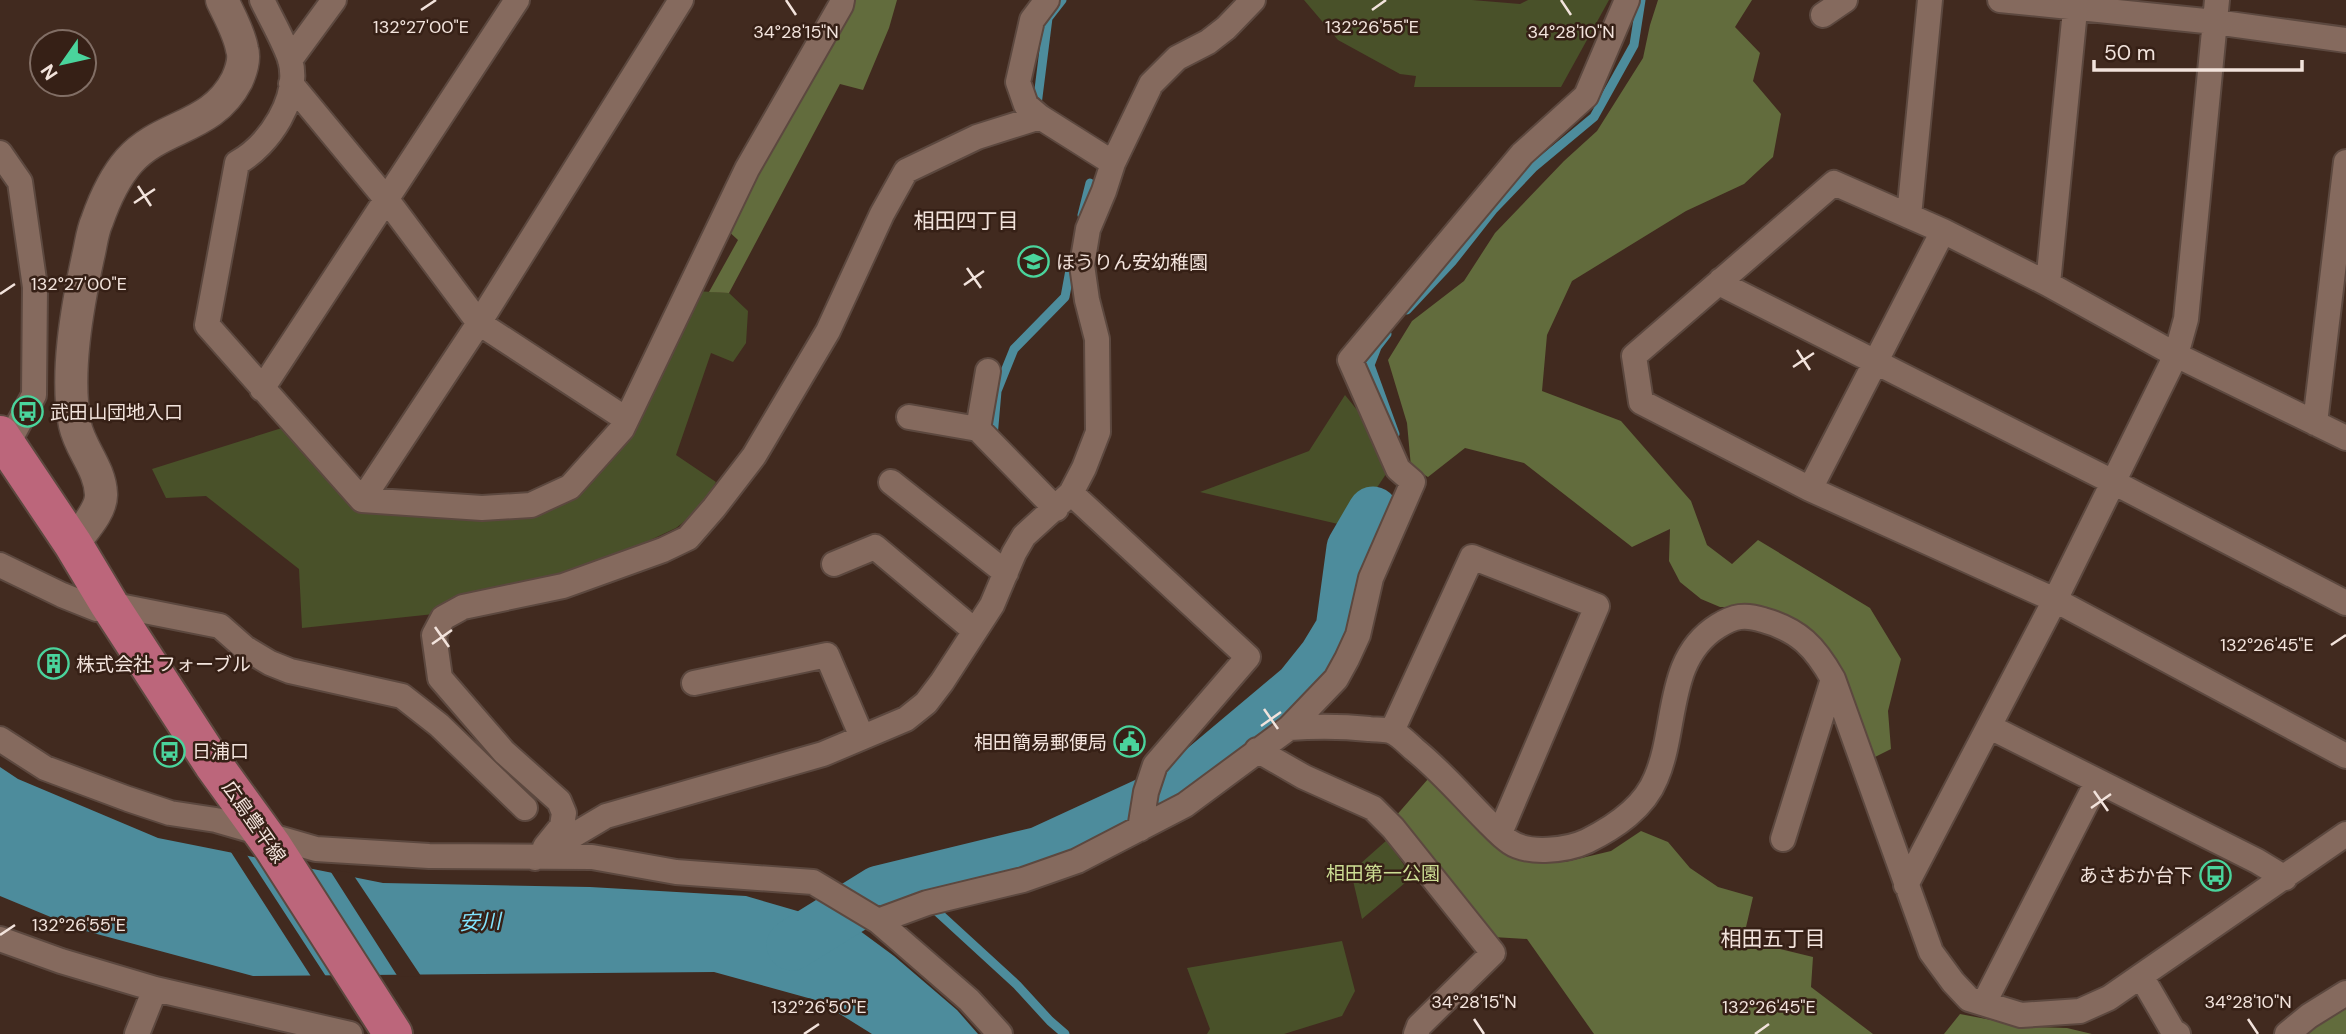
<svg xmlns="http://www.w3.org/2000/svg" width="2346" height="1034" font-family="'DM Sans','Noto Sans JP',sans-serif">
<rect width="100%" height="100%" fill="#412a1f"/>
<!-- green -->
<path fill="#495129" d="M1304,0H1472L1520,4L1528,0H1609L1561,87H1414L1416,76L1400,74L1338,40Z
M695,291L729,293L748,311L746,343L733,362L711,353L676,455L716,482C706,501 692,516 676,528L565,580L434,614L302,628L299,569L206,496L166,498L152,469L285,427L362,500L482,508L570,487Z
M1345,395L1370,426L1386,474L1351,527L1200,492L1309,451Z
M1387,840L1412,877L1362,919L1351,872Z
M1342,941L1355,991L1342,1016L1284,1034H1207L1210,1029L1187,968Z"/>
<!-- forest -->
<path fill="#626c3d" d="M848,0H897L889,28L863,90L840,84L729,293L709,292L738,240L726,229Z
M1658,0H1752L1735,27L1760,53L1753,81L1781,114L1773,157L1744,184L1686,211L1572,281L1547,335L1542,391L1621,421L1691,501L1707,545L1732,564L1758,540L1870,608L1901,659L1888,711L1891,749L1871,759L1853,701L1760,607H1720L1701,599L1680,582L1669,561L1670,529L1632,547L1524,463L1465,448L1428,477L1411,467L1407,423L1388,360L1412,321L1464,281L1495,233L1564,161L1597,131L1643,58L1650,25Z
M1428,779L1513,858L1531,862H1565L1611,851L1641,831L1668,842L1690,868L1718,887L1753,897L1743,940L1813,957L1811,987L1873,1034H1594L1527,939L1493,937L1395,817Z
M2346,1004V1034H2298Z
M1960,1014L2028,1027L2067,1028L2092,1034H1944Z"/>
<!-- water -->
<path fill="#4d8c9c" d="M0,767L18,779L158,838L383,883L590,887L746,896L856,928L894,956L957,1010L978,1034H872L819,1001L714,972L253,976L82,930L0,896Z"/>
<!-- pier -->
<path fill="#412a1f" d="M229,849L245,852L327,978H312Z
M329,869L352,873L421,976L398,977Z"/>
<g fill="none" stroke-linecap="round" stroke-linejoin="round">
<!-- stream -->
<path stroke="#4d8c9c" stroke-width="9" d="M1040,107L1037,105L1048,18L1062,0
M1082,215L1090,183
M1407,310L1452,262L1493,210L1534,167L1594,117L1634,45L1641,0
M1387,334L1377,347L1370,365L1395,434
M993,437L997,391L1014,349L1065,297L1072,259
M908,885L1017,985L1050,1021L1065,1034"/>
<!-- river -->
<path stroke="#4d8c9c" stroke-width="51" d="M792,945L879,891L1040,852L1181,787L1300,687L1324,657L1341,629L1352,548L1373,512"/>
<defs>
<path id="minor" d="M262,0C271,19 283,39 290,59C301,98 269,145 237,163L207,325L362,500L482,508L531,505L570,487L622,429L747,169L841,5L842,0
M2000,0L2215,22L2346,40
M1823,15L1845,0
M290,60L334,0
M291,84L387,200L479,323L626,419
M1040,117L1026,105L1018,82L1032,20L1047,0
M0,153L20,182L35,287L34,395L7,445
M1909,216L1930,0
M1721,280L1727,287L2113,482L2346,603
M2048,284L2076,0
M262,389L517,0
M909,417L978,429L1056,509
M2315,423L2346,162
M978,429L988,371
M2346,438L2176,355L2048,284L1943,231L1834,183L1634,356L1641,402L1810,489L2055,600L2346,756
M891,482L1006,573
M1810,489L1943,231
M1071,493L1248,657L1155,765L1146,792L1140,829
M362,500L479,323L681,0
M834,564L875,547L975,631
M0,565L62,595L97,609L109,604L220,626L245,648L270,663L290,671L402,696L439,725L525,808
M694,683L827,655L862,737
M1990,727L2257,861L2285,878
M1289,728C1317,726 1341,726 1369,729C1375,730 1383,729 1390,731C1398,733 1408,744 1415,750C1441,771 1463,797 1487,821C1494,828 1501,836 1510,842C1529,855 1568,850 1587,841C1615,827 1644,808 1656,778C1678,727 1665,659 1718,626C1734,616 1745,614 1763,620C1799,630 1815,647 1833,679L1931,952L1953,982L1969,999L2021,1015L2080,1011L2109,998L2346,834
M1392,731L1472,557L1597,606L1500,833
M0,739L45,768L128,799L170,813L216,820L316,849L429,856L592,857L676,872L813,882L878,921L969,1000L1000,1034
M1257,750L1304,777L1373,808L1393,828L1493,953L1419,1026L1416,1034
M1783,839L1833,679
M545,847L562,826L564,813L559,801L504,752L440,678L434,635L443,618L463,607L563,586L663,550L688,538L714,508L754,456L828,331L882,214L906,171L977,137L1040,117L1113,163
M535,858L606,816L823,754L906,719L926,703L942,682L992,605L1014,553L1024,536L1071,493L1084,468L1098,432L1097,339L1087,300L1082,265L1088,229L1104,191L1113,163L1151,84L1177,58L1208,42L1226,28L1253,0
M1906,885L2055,600L2176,355L2186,319L2217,0
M878,921L927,903L1023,880L1077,861L1185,805L1289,728L1336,679L1347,659L1358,635L1371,578L1413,482L1398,469L1350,360L1522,154L1586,96L1627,0
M0,939L61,961L155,989L350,1034
M2141,976L2173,1031L2178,1034
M1984,1003L2097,782
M137,1034L155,989
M2287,1034L2309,1016L2346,993"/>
<path id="tertiary" d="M73,544C82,531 102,511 101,494C100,468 80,449 75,425C65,375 77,308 88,257C91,245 92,232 97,221C104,201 115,177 129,161C162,124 212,129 237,80C241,71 245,58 242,49C239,32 229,15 222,0"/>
<path id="primary" d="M0,435L73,544L109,604L213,764L273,847L393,1034"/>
</defs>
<!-- minor casing -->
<use href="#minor" stroke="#5c483f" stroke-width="28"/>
<!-- tertiary casing -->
<use href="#tertiary" stroke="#5c483f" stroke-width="35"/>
<!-- primary casing -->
<use href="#primary" stroke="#5c483f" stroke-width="42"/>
<!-- minor -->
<use href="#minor" stroke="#856a5e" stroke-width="24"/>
<!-- tertiary -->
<use href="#tertiary" stroke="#856a5e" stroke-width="32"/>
<!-- primary -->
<use href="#primary" stroke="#bc667b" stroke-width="38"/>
</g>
<!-- ticks -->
<path fill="none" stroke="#f2e3dc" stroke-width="2.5" d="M786,0L796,15M1561,0L1571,15M421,10L436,0M1372,10L1386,0M138,186L151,206M134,203L155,189M967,268L981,288M964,285L984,271M0,294L15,284M1797,350L1810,370M1793,367L1814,353M435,627L449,647M432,644L452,630M2331,645L2346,635M1264,709L1278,729M1261,726L1281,712M2094,791L2108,811M2091,808L2111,794M0,935L15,925M1474,1019L1484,1034M2248,1019L2258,1034M804,1034L819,1024M1755,1034L1769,1024"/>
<!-- icons -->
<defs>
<symbol id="school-ring" viewBox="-11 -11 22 22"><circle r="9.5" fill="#362016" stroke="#4ad49c" stroke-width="1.5"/><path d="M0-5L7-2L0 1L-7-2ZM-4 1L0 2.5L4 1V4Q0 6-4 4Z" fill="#4ad49c"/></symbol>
<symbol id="bus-ring" viewBox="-11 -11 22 22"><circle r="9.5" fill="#362016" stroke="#4ad49c" stroke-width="1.5"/><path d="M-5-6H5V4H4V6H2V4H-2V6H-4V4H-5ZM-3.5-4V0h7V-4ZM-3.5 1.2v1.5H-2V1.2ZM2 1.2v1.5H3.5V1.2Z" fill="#4ad49c"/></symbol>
<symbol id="building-ring" viewBox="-11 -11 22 22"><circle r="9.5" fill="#362016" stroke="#4ad49c" stroke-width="1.5"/><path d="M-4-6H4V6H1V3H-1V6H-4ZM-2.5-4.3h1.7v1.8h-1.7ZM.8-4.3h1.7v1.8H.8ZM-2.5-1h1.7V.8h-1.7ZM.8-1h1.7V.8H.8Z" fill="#4ad49c"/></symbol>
<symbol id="civic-ring" viewBox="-11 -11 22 22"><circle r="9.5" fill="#362016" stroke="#4ad49c" stroke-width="1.5"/><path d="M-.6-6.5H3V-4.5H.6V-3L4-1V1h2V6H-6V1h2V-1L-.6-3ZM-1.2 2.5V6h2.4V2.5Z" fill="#4ad49c"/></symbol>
</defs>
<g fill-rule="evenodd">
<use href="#school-ring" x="1016" y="244" width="35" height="35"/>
<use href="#bus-ring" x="10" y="394" width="35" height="35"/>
<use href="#building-ring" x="36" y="646" width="35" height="35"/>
<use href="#civic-ring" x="1112" y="724" width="35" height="35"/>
<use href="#bus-ring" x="152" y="734" width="35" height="35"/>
<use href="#bus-ring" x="2198" y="858" width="35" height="35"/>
</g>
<g text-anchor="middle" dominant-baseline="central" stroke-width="5" stroke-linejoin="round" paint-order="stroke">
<!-- poi labels -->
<g font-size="19" fill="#f2e3dc" stroke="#362016" text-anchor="start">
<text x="1056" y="262">ほうりん安幼稚園</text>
<text x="50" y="412">武田山団地入口</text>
<text x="76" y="664">株式会社 フォーブル</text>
<text x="1107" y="742" text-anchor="end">相田簡易郵便局</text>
<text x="192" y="751">日浦口</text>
<text x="2193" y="875" text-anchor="end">あさおか台下</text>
</g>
<!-- street labels -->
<g font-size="19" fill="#f2e3dc" stroke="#362016">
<text transform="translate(254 822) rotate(55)">広島豊平線</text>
</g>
<!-- park labels -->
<g font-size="19" fill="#cdde94" stroke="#362016">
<text x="1383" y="873">相田第一公園</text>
</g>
<!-- neighbourhood labels -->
<g font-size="21" fill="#f2e3dc" stroke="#362016">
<text x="966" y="221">相田四丁目</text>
<text x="1773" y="939">相田五丁目</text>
</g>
<!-- water labels -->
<g font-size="21" font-style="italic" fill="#83e5fe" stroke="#362016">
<text transform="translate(480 922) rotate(-2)">安川</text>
</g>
</g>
<g font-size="18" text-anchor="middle" fill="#f2e3dc" stroke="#362016" stroke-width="5" stroke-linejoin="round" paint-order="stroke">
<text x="421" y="33">132°27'00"E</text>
<text x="1372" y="33">132°26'55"E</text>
<text x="796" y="38">34°28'15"N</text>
<text x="1571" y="38">34°28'10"N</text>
<text x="79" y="290">132°27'00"E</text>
<text x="2267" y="651">132°26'45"E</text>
<text x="79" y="931">132°26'55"E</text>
<text x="1474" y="1008">34°28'15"N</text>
<text x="2248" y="1008">34°28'10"N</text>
<text x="819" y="1013">132°26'50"E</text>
<text x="1769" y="1013">132°26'45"E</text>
</g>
<!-- north arrow -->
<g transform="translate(63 63) rotate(236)"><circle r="33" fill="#362016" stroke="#816e65" stroke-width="2"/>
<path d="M0-5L12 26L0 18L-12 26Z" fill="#4ad49c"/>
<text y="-10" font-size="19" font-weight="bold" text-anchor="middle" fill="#f2e3dc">N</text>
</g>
<!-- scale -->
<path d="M2094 60v10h208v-10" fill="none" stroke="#f2e3dc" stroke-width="3.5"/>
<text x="2104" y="60" font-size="21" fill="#f2e3dc" stroke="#362016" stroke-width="5" paint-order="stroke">50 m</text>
</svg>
